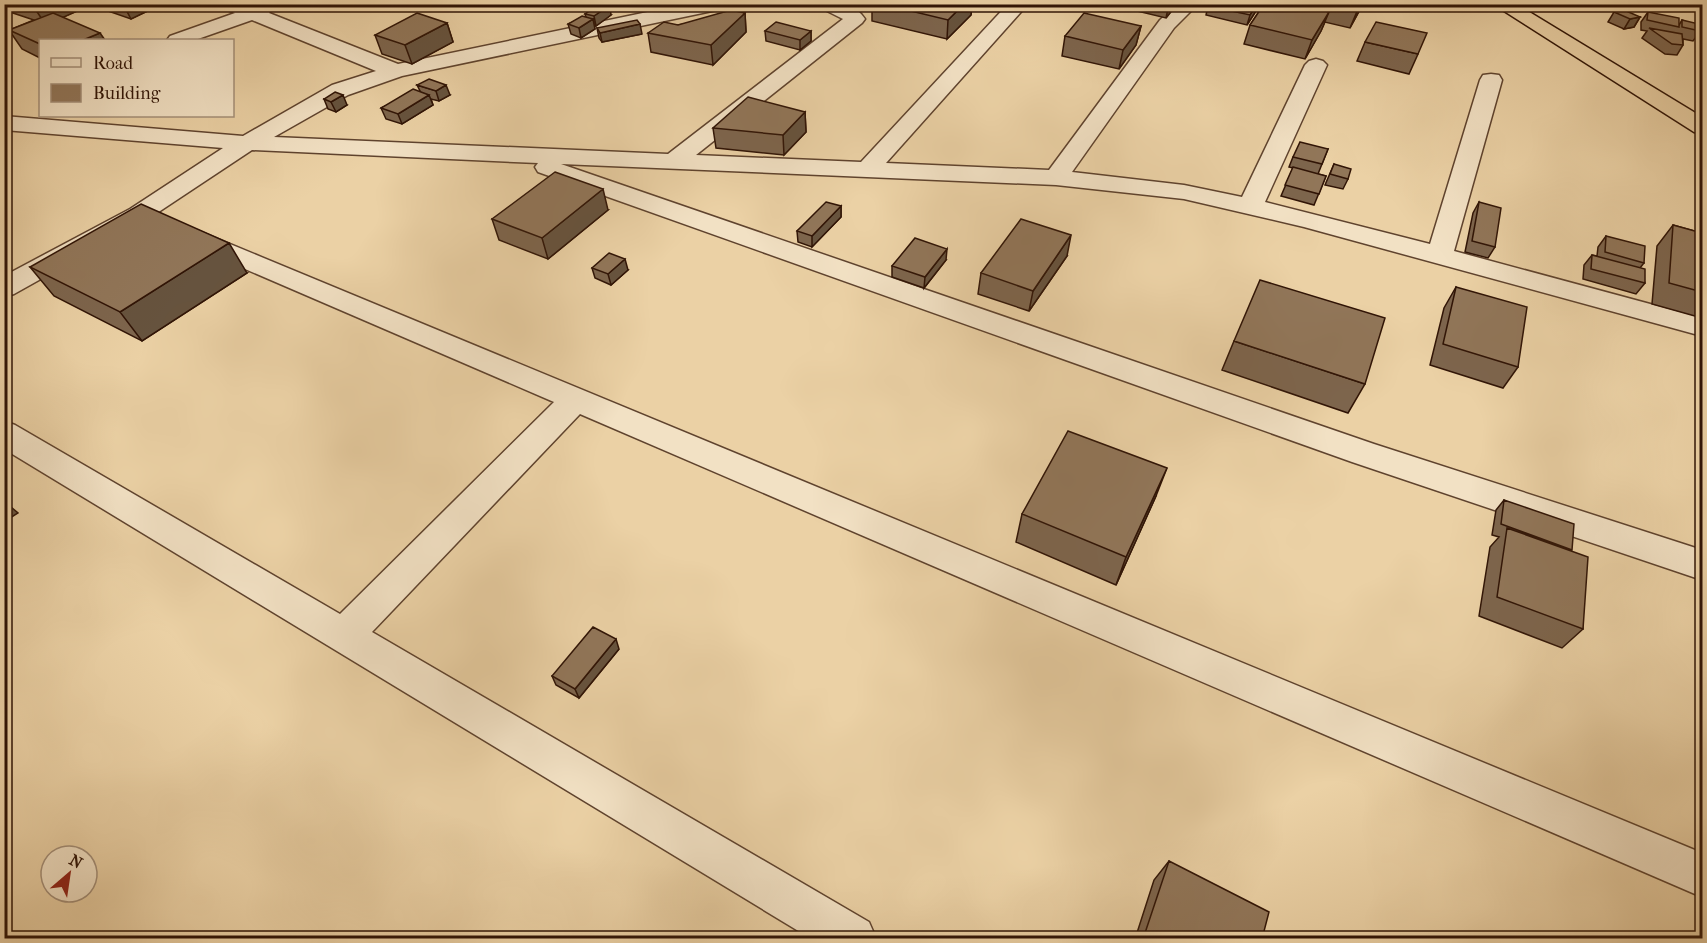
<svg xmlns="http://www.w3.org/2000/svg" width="1707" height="943" font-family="'IM FELL French Canon',serif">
<rect width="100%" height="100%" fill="#ebd1a5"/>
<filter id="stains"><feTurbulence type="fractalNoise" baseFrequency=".00333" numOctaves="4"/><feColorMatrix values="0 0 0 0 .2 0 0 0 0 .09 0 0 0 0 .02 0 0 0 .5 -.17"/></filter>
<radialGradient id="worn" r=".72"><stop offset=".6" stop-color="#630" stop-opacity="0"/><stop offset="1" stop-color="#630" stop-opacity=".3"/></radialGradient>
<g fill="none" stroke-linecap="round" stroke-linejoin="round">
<defs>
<path id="street" d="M221,4L268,6L271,10L269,13L398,64L686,4H726L724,8L717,10L402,76L348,95L274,137L668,154L843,19L821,8L819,4C836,4 855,3 865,19L862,23L696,155L861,162L1008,4H1028L886,163L1049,170L1160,20L1177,4H1198L1174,28L1072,172L1184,185L1242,197L1305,65L1309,61L1316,59L1323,61L1327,65L1265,202L1430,244L1480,80L1483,75L1491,74L1499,75L1502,80L1454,251L1702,318V336L1304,227L1184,199L1056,185L561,164L1374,444L1702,550V580L1352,462L538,172L535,167L538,163L252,150L148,219L14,294L4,297V276L130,209L223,148L4,130V116L243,136L332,85L376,71L252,20L195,40H167L170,36L235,13L223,8Z
M196,230L1702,853V897L580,414L372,632L869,922L876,938H810L4,449V421L15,425L340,614L554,402L187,244L183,238L187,232Z"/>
<path id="highway" d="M1493,4H1516L1702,117V134L1694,132Z"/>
</defs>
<!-- street casing -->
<use href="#street" stroke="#5f432e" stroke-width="3"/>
<!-- highway casing -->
<use href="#highway" stroke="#301406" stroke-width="3"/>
<!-- street -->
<use href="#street" fill="#f2e1c4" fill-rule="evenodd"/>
<!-- highway -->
<use href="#highway" fill="#ebd1a5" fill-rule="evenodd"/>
</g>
<!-- wall -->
<path fill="#7d654d" stroke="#301406" stroke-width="1.5" d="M5,4H81L84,8L63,17L40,40V58L22,49L9,30L34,20L10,12Z
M88,4H162L131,19Z
M486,4H517L508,11Z
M872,4H972L971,15L947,39L872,21Z
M1108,4H1177L1166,18Z
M1264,4H1363L1350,28L1325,22L1321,31L1305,59L1244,44L1250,25Z
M1208,6L1256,11L1247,25L1206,15Z
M1614,12L1640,17L1634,27L1624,29L1608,22Z
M1648,12L1679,25L1682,20L1699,27L1702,22V68L1701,67L1699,51L1700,50L1697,49L1696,37L1693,41L1683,39V45L1677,55L1665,54L1642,38L1647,31L1641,30V22Z
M745,13L746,32L713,65L651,52L648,33L678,25Z
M585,14L611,15L596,26H594L595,29L581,38L571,34L568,24L586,17Z
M447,23L453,42L412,64L382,54L375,35Z
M1141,26L1136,45L1119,69L1062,56L1065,36Z
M597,28L642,34L602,42L599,38Z
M765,31H811V41L800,50L766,41Z
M1365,42L1418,54L1409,74L1357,61Z
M417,85L450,95L439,101L431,99L433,105L402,124L386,119L381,108L420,91Z
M324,99L347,105L336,112L328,109Z
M805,112L806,132L784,155L716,148L713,128Z
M1328,149L1318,174L1326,176L1314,205L1281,196L1293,168L1289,167L1293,157Z
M1334,164L1348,179L1343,189L1325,185Z
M1479,202L1495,247L1488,258L1465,252L1473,213Z
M841,206V217L812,247L798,242L797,231Z
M608,210L548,259L499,240L492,219Z
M1673,225L1702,233V318L1652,304L1657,246Z
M1606,236L1644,263L1640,268L1645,283L1636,294L1583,279L1584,265L1592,255L1597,256L1598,247Z
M1067,256L1029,311L978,294L981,273Z
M946,260L924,288L892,277V266Z
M30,267L247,273L142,341L54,296Z
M592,268L628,270L611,285L595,278Z
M1456,287L1518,367L1503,388L1430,365L1444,308Z
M1234,341L1365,384L1348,413L1222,370Z
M1156,496L1116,585L1016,542L1022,514Z
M1504,500L1571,551L1583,629L1562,648L1479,616L1490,547L1499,537L1492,535L1496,510Z
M619,649L579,698L556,685L552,676Z
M1169,861L1262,939H1135L1154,880Z"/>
<!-- shaded-wall -->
<path fill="#66533e" stroke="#301406" stroke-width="1.5" d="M36,4H81L84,8L46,25L33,6Z
M123,4H162L131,19Z
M506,4H517L508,11Z
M964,4H972L971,15L947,39L948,20Z
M1169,4H1177L1166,18Z
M1257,4H1258L1256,11L1247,25L1250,15Z
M1361,4H1363L1350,28L1358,9Z
M610,5L611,15L596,26L594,16Z
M1329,12L1321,31L1305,59L1312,40Z
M745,13L746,32L713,65L711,45Z
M1640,17L1634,27L1624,29L1630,19Z
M593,19L595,29L581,38L579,28Z
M447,23L453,42L412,64L405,45Z
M640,24L642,34L602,42L600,33Z
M1141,26L1136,45L1119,69L1123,50Z
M811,31V41L800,50V40Z
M100,33L105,40H83Z
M446,85L450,95L439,101L436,91Z
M343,95L347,105L336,112L331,102Z
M429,95L433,105L402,124L398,114Z
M805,112L806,132L784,155L783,135Z
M603,189L608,210L548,259L542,238Z
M841,206V217L812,247V236Z
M1071,235L1067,256L1029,311L1033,291Z
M229,243L247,273L142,341L120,312Z
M947,249L946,260L924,288L925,277Z
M625,259L628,270L611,285L608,274Z
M1167,468L1156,496L1116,585L1126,557Z
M4,501L18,513L4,522Z
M616,639L619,649L579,698L575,689Z"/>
<!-- building -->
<path fill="#917659" stroke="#301406" stroke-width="1.5" d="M600,4L610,5L594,16L585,14Z
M882,4H964L948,20Z
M1209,4H1257L1250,15L1208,6Z
M1264,4H1295L1329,12L1312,40L1250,25Z
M1336,4H1361L1358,9Z
M731,10L745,13L711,45L648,33L664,22L678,25Z
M1624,10L1640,17L1630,19L1614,12Z
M1648,12L1679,18V27L1647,20Z
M53,13L100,33L83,40H40V44L9,30Z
M417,13L447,23L405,45L375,35Z
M1084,13L1141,26L1123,50L1065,36Z
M582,16L593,19L579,28L568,24Z
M637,20L640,24L600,33L597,28Z
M1682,20L1699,24L1700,31L1682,27Z
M776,22L811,31L800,40L765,31Z
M1376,22L1427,33L1418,54L1365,42Z
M1649,28L1682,34L1683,45L1672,44Z
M429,79L446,85L436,91L417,85Z
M413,89L429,95L398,114L381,108Z
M335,92L343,95L331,102L324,99Z
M748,97L805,112L783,135L713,128Z
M1300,142L1328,149L1322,164L1293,157Z
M1334,164L1351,169L1348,179L1330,174Z
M1293,167L1326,176L1319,194L1285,185Z
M555,172L603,189L542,238L492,219Z
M826,202L841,206L812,236L797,231Z
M1479,202L1501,208L1495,247L1472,241Z
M141,204L229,243L120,312L30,267Z
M1021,219L1071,235L1033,291L981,273Z
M1673,225L1702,233V292L1669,283Z
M1606,236L1645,246L1644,263L1605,252Z
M915,238L947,249L925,277L892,266Z
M609,253L625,259L608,274L592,268Z
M1592,255L1645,269V283L1591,269Z
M1260,280L1385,318L1365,384L1234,341Z
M1456,287L1527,307L1518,367L1443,344Z
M1068,431L1167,468L1126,557L1022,514Z
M1504,500L1574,524L1572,550L1501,524Z
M1507,528L1588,557L1583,629L1497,597Z
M593,627L616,639L575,689L552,676Z
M1169,861L1269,912L1262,939H1143Z"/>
<!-- margin -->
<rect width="1707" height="943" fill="none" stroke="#ebd1a5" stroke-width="24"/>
<rect x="6" y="6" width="1695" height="931" fill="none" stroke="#301406" stroke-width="3"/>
<rect x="12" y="12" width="1683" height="919" fill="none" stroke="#301406" stroke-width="1.5"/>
<!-- legend -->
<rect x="39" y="39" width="195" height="78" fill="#f2e1c4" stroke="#a48f78" stroke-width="1.5"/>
<rect x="51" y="58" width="30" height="9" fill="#f2e1c4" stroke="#a48f78" stroke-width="1.5"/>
<text x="93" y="69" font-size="18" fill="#301406">Road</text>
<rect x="51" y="84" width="30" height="18" fill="#917659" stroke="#a48f78" stroke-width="1.5"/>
<text x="93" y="99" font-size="18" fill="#301406">Building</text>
<!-- north arrow -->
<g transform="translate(69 874) rotate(29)"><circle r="28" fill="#f2e1c4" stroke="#a48f78" stroke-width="1.5"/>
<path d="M0-4.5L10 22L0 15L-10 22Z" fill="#8f2418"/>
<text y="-9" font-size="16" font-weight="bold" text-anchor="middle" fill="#301406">N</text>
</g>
<rect width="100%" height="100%" filter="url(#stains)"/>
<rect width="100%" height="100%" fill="url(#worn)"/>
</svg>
